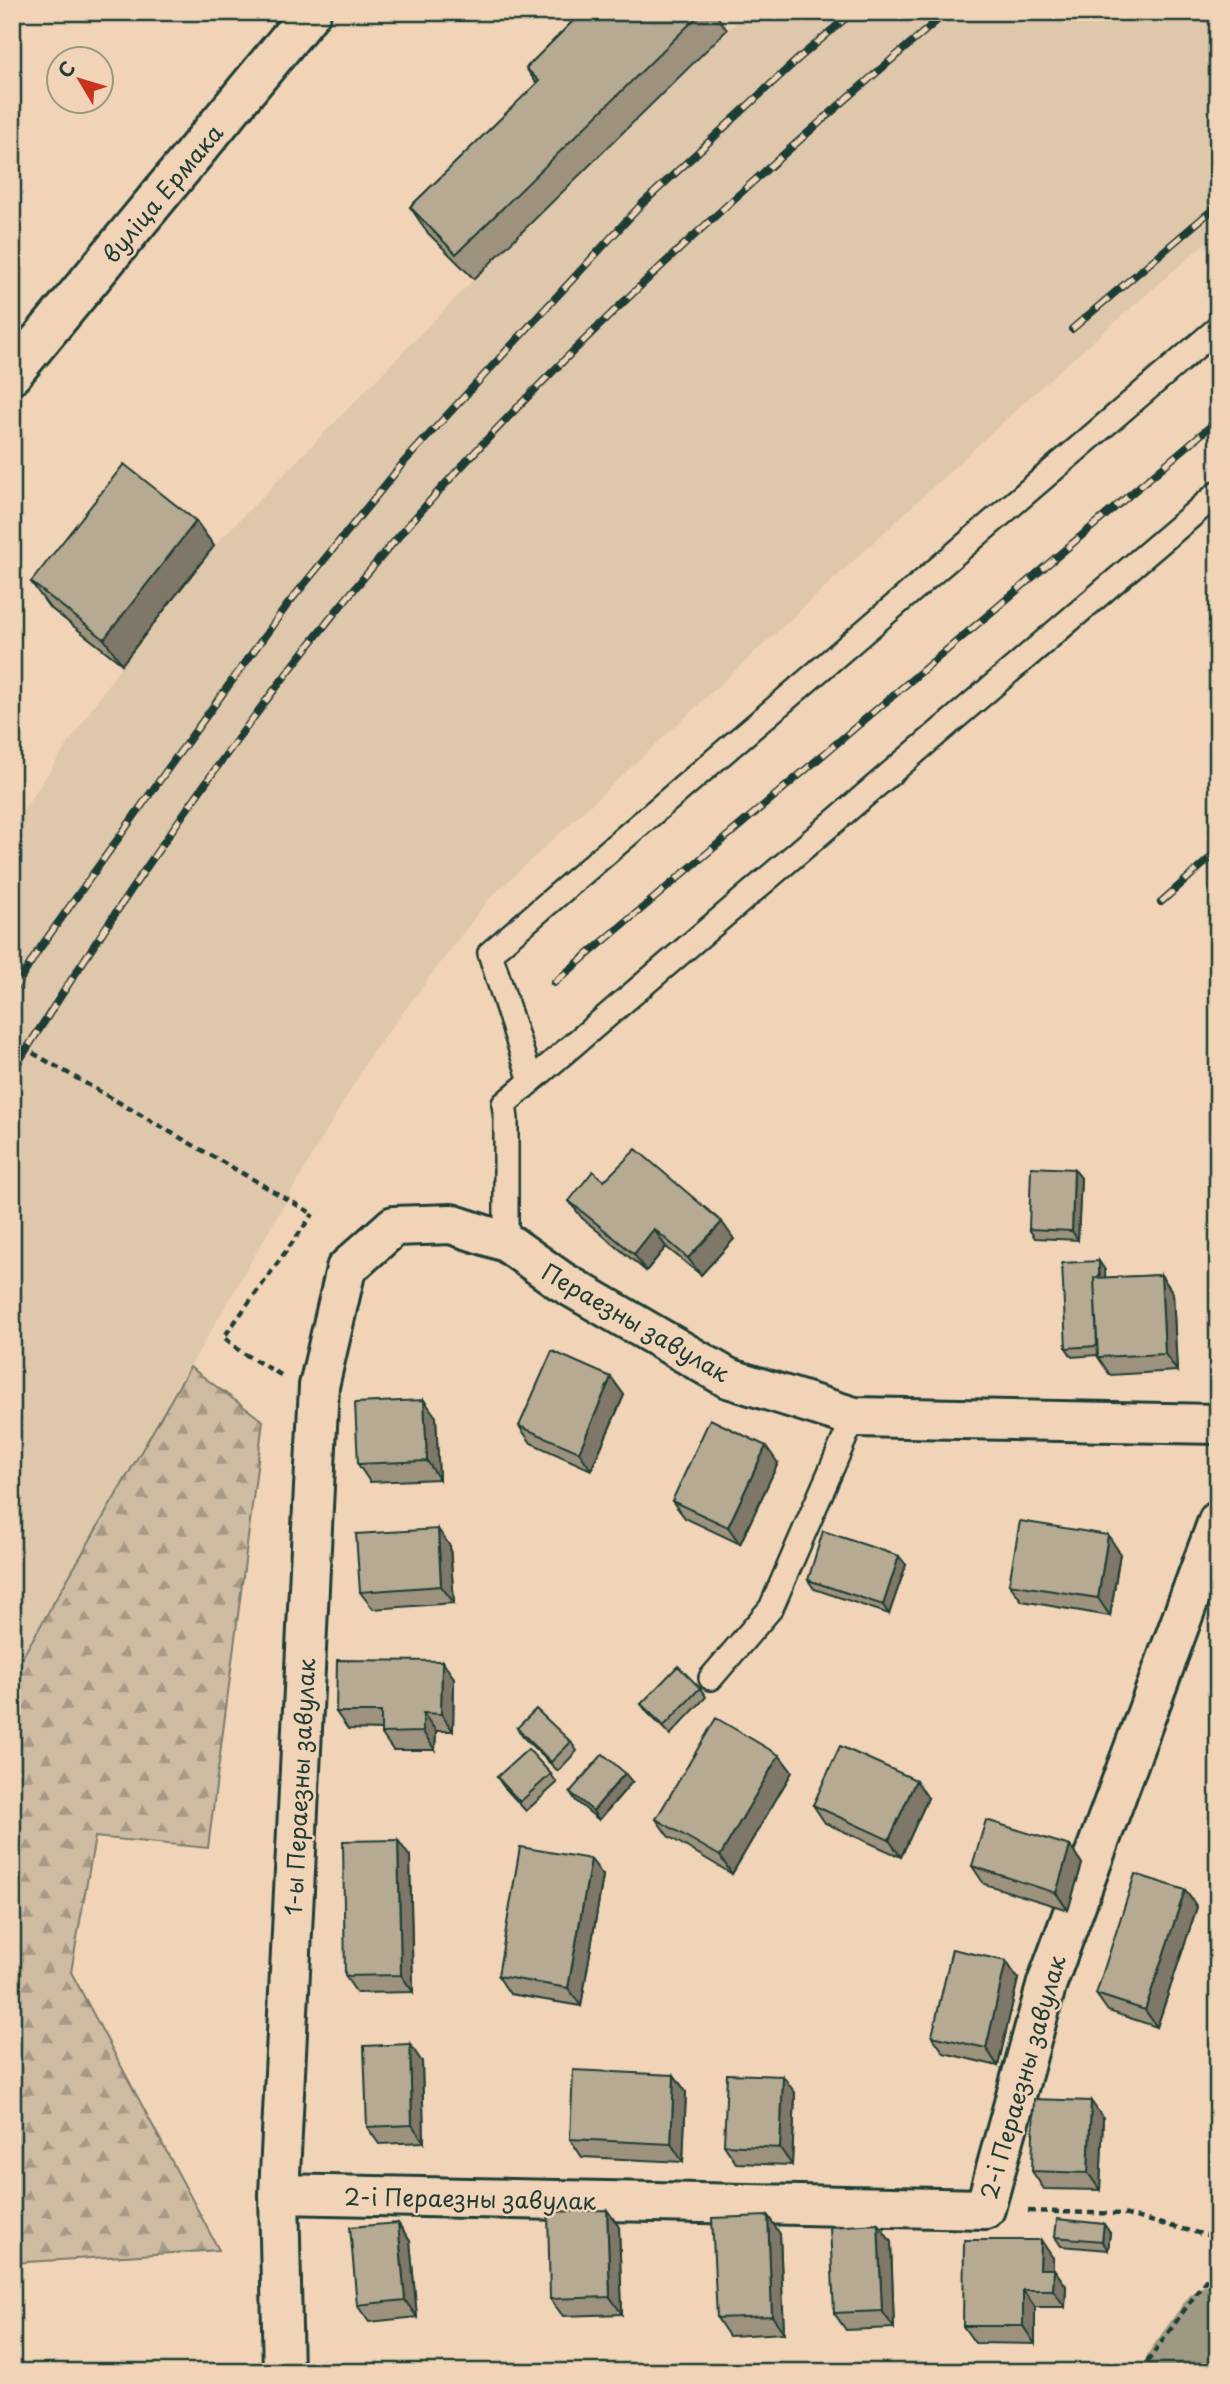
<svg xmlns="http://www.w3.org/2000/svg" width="1230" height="2384" font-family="'Playpen Sans',sans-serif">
<defs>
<pattern id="forest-firs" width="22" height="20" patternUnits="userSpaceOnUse" patternTransform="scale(1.75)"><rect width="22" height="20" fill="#cfbba2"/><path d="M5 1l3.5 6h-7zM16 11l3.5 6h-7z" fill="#a79985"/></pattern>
</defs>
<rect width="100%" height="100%" fill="#f1d4b7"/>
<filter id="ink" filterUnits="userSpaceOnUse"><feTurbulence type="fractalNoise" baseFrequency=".0143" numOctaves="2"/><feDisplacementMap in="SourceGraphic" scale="14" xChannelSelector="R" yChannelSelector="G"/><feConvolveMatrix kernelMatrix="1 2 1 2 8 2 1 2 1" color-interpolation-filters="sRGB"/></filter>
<g filter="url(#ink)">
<!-- built -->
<path fill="#dfc7ac" d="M747,12H1218V232L1042,386L488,900L370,1056L12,1675V827L122,664L214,546L474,279Z"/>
<!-- forest -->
<path fill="url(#forest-firs)" stroke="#777c6b" stroke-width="2" d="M190,1367L263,1421L208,1848L95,1837L71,1972L219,2250L12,2263V1675Z"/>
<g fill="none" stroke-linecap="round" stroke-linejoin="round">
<!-- river -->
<path stroke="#9e9983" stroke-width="79" d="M1183,2372L1218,2323"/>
<defs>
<path id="service" d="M531,1081L490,953L1218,328
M506,1242V1119L504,1104L1218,493
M711,1678L771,1608L854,1417"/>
<path id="minor" d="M12,374L311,12
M279,2194L985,2209L1047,1983L1218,1521
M283,2372L279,2194L319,1386L346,1269L394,1226L451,1224L506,1242L561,1281L728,1378L854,1417L1218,1424"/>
</defs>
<!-- service casing -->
<use href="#service" stroke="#1f3d34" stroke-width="28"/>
<!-- minor casing -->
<use href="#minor" stroke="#1f3d34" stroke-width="44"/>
<!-- path -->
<path stroke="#1f3d34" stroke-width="4.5" stroke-dasharray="7 5" stroke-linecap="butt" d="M281,1375L241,1352L224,1337L313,1214
M1028,2211L1123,2214L1218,2238
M1140,2372L1218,2263"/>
<!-- service -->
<use href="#service" stroke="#f1d4b7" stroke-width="23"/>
<!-- minor -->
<use href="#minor" stroke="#f1d4b7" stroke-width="38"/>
<defs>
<path id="rail" d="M1072,329L1218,205
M1161,902L1218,851
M554,983L1218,420
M12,993L38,951L172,763L288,604L404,462L642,204L798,59L853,12
M12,1072C142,867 284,660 448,481C602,313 774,160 947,12"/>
</defs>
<!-- rail casing -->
<use href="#rail" stroke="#1f3d34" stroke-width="8"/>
<!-- rail -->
<use href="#rail" stroke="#f1d4b7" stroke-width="5" stroke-dasharray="16" stroke-linecap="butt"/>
<!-- path-bridge -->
<path stroke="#1f3d34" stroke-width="4.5" stroke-dasharray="7 5" stroke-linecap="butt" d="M12,1041L313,1214"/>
</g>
<!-- wall -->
<path fill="#9d927e" stroke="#1f3d34" stroke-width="2" d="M582,12H714L727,30L474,279L428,233L410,207L537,84L526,68Z
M196,521L214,546L122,664L49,607L31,582Z
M1074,1169L1081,1178L1078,1240L1035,1238L1029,1229Z
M604,1181L734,1239L701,1275L666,1247L646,1271L582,1218L569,1201Z
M1105,1270V1278L1161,1275L1173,1293L1177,1371L1110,1375L1098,1357L1097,1355L1072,1357L1066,1348Z
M611,1377L624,1395L591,1470L531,1443L519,1426Z
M436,1417L439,1479L370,1482L358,1464Z
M778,1463L740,1544L685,1518L672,1501Z
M450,1546L454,1603L373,1609L360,1592Z
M1120,1553L1110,1616L1022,1601L1009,1584Z
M906,1565L889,1614L814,1589L808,1580Z
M454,1678L453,1731H436L435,1750H393L381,1733V1730L348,1729L336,1712Z
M700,1688L706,1697L670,1735L648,1713L641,1704Z
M517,1728L571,1742L577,1751L558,1771L523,1737Z
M779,1755L792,1772L732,1874L668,1836L656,1819Z
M551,1774L557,1783L526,1811L503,1786L497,1777Z
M632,1782L599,1820L576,1801L570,1792Z
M928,1798L901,1857L825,1823L813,1805Z
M1070,1846L1082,1864L1068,1910L984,1884L972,1866Z
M410,1857L413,1992L357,1993L345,1976Z
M603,1876L581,2006L510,1994L498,1976Z
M1185,1890L1197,1907L1157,2027L1108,2011L1096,1994Z
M1018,1979L998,2066L944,2053L932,2036Z
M422,2062L424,2142L379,2144L367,2127Z
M674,2075L686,2092L683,2162L582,2157L570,2139Z
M795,2093L792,2165L736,2163L724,2145Z
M1103,2118L1100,2190L1044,2189L1032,2171Z
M607,2210L619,2227L622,2314L563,2316L550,2299Z
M768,2216L780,2234L784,2333L729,2336L717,2318Z
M398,2223L410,2241L417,2317L369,2322L357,2305Z
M878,2224L891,2242L894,2328L846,2330L834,2313Z
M1110,2233L1108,2250L1061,2246L1055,2237Z
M1053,2258V2269H1054L1066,2286L1065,2307H1035V2344L975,2343L963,2326Z"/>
<!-- shaded-wall -->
<path fill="#7f7767" stroke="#1f3d34" stroke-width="2" d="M196,521L214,546L122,664L104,639Z
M1074,1169L1081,1178L1078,1240L1072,1231Z
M722,1222L734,1239L701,1275L688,1258Z
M654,1229L666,1247L646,1271L634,1254Z
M1099,1261L1105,1270L1109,1355L1103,1346Z
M1161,1275L1173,1293L1177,1371L1165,1354Z
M611,1377L624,1395L591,1470L579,1452Z
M424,1400L436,1417L439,1479L427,1461Z
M766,1446L778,1463L740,1544L728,1527Z
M438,1529L450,1546L454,1603L441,1586Z
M1108,1535L1120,1553L1110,1616L1098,1598Z
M899,1556L906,1565L889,1614L883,1605Z
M442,1661L454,1678L453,1731L441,1714Z
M423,1713L436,1731L435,1750L423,1732Z
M779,1755L792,1772L732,1874L720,1856Z
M625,1773L632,1782L599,1820L593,1811Z
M916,1780L928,1798L901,1857L889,1840Z
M398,1840L410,1857L413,1992L401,1975Z
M1070,1846L1082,1864L1068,1910L1056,1893Z
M591,1859L603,1876L581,2006L568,1988Z
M1185,1890L1197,1907L1157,2027L1145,2010Z
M1006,1961L1018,1979L998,2066L986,2048Z
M410,2044L422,2062L424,2142L412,2125Z
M674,2075L686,2092L683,2162L671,2144Z
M783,2076L795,2093L792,2165L780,2148Z
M1091,2101L1103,2118L1100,2190L1088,2173Z
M607,2210L619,2227L622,2314L610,2297Z
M768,2216L780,2234L784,2333L772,2316Z
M398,2223L410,2241L417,2317L405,2300Z
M878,2224L891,2242L894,2328L882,2311Z
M1104,2224L1110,2233L1108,2250L1102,2241Z
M1041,2240L1053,2258V2286L1040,2269Z
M1054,2269L1066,2286L1065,2307L1053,2290Z
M1023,2290L1035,2307V2344L1023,2326Z"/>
<!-- building -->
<path fill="#b6aa93" stroke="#1f3d34" stroke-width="2" d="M582,12H702L456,254L410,207L539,81L526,68Z
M124,464L196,521L104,639L31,582Z
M636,1149L722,1222L688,1258L654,1229L634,1254L569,1201L593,1171L604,1181Z
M1031,1167L1074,1169L1072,1231L1029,1229Z
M1099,1261V1278H1094L1097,1346L1066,1348L1062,1263Z
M1161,1275L1165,1354L1098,1357L1094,1278Z
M552,1351L611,1377L579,1452L519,1426Z
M424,1400L427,1461L358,1464L355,1403Z
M710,1419L766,1446L728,1527L672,1501Z
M1020,1521L1108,1535L1098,1598L1009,1584Z
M438,1529L441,1586L360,1592L356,1534Z
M823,1531L899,1556L883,1605L808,1580Z
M337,1660L442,1661L441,1714L423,1713V1732L381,1733V1712H336Z
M678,1666L700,1688L664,1726L641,1704Z
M536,1709L571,1742L551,1762L517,1728Z
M716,1718L779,1755L720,1856L656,1819Z
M840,1746L916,1780L889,1840L813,1805Z
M528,1749L551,1774L520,1802L497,1777Z
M603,1754L625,1773L593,1811L570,1792Z
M986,1820L1070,1846L1056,1893L972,1866Z
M398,1840L401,1975L345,1976L343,1841Z
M520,1847L591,1859L568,1988L498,1976Z
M1135,1874L1185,1890L1145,2010L1096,1994Z
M952,1949L1006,1961L986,2048L932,2036Z
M410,2044L412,2125L367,2127L364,2046Z
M573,2070L674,2075L671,2144L570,2139Z
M727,2074L783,2076L780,2148L724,2145Z
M1034,2099L1091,2101L1088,2173L1032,2171Z
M607,2210L610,2297L550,2299L548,2212Z
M768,2216L772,2316L717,2318L712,2218Z
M1057,2219L1104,2224L1102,2241L1055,2237Z
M398,2223L405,2300L357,2305L350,2227Z
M878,2224L882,2311L834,2313L830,2227Z
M964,2240H1041L1040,2269H1054L1053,2290H1023V2326H963Z"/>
</g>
<g text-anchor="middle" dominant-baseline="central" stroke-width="5" stroke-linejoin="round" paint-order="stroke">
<!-- street labels -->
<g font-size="23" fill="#1f3d34" stroke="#f1d4b7">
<text transform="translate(162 193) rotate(-50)">вуліца Ермака</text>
<text transform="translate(636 1322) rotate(30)">Пераезны завулак</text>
<text transform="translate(299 1787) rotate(-87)">1-ы Пераезны завулак</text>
<text transform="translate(1022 2077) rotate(-74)">2-і Пераезны завулак</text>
<text transform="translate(470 2198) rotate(1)">2-і Пераезны завулак</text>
</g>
</g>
<!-- margin -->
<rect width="1230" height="2384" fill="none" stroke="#f1d4b7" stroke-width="42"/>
<rect x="21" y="21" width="1188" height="2342" fill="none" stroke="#1f3d34" stroke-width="2.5" filter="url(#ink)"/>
<!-- north arrow -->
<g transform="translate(80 80) rotate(308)"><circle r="33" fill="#f1d4b7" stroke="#9d9883" stroke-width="2"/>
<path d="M0-5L12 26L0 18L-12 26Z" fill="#c8321e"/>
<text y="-10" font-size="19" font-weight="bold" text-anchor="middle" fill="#1f3d34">С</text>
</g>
</svg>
